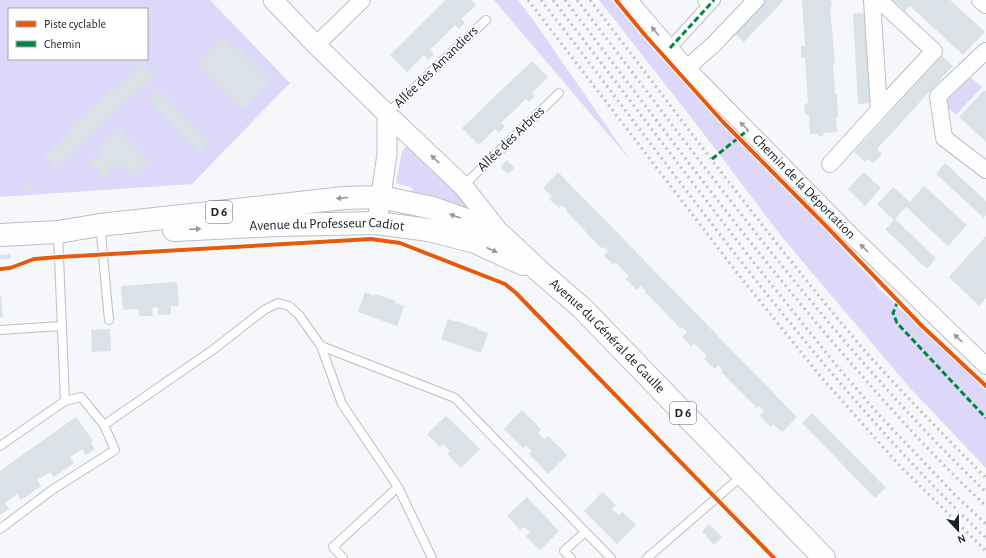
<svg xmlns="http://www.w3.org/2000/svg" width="986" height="558" font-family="'Alegreya Sans',sans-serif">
<rect width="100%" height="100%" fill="#f5f7fa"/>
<!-- green -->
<path fill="#ddd7f9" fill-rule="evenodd" d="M0,0H210L290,83L192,184L0,197ZM9,9H147V59H9Z
M494,0H518L536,24L630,160Z
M599,0H612L622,13L877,285L876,286L986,389V468L910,388L819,281L782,237L694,121Z
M969,76L982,87L956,115L944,104Z
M410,143L469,204L467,208H461L412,193L413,188L396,183L402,151Z"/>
<!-- building -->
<path fill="#dae1e7" d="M446,0H472L476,5L461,19L465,23L459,29L455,25L430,50L434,54L428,60L424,55L407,72L390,55Z
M763,0H784L744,42L733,32Z
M802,0H831L832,7H830L835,63H833L835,94L837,93L838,118H836L837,132L823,133V136H819L818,134H810L809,115H805L804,104L808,103L805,58H801V46H805Z
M893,0H950L985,32L963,55L910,6L905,11Z
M868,13L873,103L858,104L853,14Z
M223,38L234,49L237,46L271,81L242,110L198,65L196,67L194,66Z
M942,56L953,66L877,149L882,154L873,164L868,159L865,162L854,152Z
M532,61L548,77L532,93L535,96L529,102L526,99L501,123L505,126L499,133L495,129L479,145L462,128Z
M142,63L154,76L56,168L44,156L72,129L70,128L112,88L114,90Z
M160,90L210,142L199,153L149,101Z
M984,90L986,91V142L959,117Z
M118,127L150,161L133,177L120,163L113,169L111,167L108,170L109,172L104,178L88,161L93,156L97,159L100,156L97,152L104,146L101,143Z
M507,160L514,168L508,174L500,167Z
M945,163L986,201V215L984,218L936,174Z
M558,172L797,417L782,432L773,424L771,427L760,416L764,411L759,406L757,408L721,372L723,370L718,365L715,369L704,359L707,356L694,343L691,346L682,337L687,332L682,327L681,329L645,292L646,291L641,286L637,290L626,279L629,276L616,263L613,264L604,256L608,251L603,247L601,248L566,211L567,210L562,205L559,208L549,199L552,196L543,188Z
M864,172L881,188L865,206L848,189Z
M29,180L33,185L25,193L21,188Z
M924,186L967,225L948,246L906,207L894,220L877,204L893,187L910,202Z
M895,219L936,258L927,269L885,229Z
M986,236V298L979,306L949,277Z
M11,254V259H0V255Z
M177,282L179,306H171V314L158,315V307L152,308L153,316H139V309L123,310L121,286Z
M365,292L374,296L375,294L396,301L395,303L404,306L397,326L358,312Z
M0,295H1L3,317H0Z
M448,319L457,322V321L479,329V330L488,333L481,353L441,339Z
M110,329L111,351L92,352L91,330Z
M522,410L541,429L538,433L545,439L548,436L567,455L548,474L529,454L532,451L526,445L523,448L504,429Z
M812,413L886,488L875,498L802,423Z
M446,416L480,449L461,468L447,454L450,451L443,444L440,447L427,434Z
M76,417L93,441L91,443L95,449L86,455L82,449L70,457L74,463L54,477L50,472L37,480L41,486L21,500L17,494L5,503L9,509L0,515V471Z
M602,492L616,505L612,509L619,515L622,512L636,525L617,544L584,511Z
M527,497L559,531L540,550L526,536L530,532L524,527L520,530L507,516Z
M709,524L722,537L714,545L702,531Z"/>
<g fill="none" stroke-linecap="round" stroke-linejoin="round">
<defs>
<path id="service" d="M387,114L486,20
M463,186L559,93
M101,234L109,320
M0,330L62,326
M321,346L455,398L611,558
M65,401L81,397L104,425L214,349L264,310L278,303L289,306L299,315L321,346L342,404L398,487L432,558
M0,446L65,401L58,233
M0,529L52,490L115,450L104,425
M343,558L333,547L398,487
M571,558L564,551L585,532
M647,558L743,475"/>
<path id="pedestrian" d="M670,48L714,0"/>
<g id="minor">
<path id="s1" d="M629,0L687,68L851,235L986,366"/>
<path d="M706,0H708"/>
<path d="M879,0L934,51L879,110"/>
<path d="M980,0L986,5"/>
<path d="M316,45L362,0"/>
<path d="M986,51L976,60L938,96L944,138L986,170"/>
<path d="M687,68L714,44L756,0"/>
<path d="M830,164L879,110L872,0"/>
</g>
<path id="tertiary" d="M273,0L316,45L387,114L463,186L503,237
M377,223L387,154V114"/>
<g id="primary">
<path id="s2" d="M174,230L278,225L377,223L429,230L475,242L523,264"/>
<path id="s3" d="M0,235L58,232L100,225L344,198L381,197L433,208L475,223L503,237L539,271L582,308L824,558"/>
</g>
</defs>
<!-- service casing -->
<use href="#service" stroke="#bbbfc6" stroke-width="10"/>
<!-- pedestrian casing -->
<use href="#pedestrian" stroke="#bbbfc6" stroke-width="14"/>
<!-- minor casing -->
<use href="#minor" stroke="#bbbfc6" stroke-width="18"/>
<!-- tertiary casing -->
<use href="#tertiary" stroke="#bbbfc6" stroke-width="21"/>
<!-- primary casing -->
<use href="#primary" stroke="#bbbfc6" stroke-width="24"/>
<!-- service -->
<use href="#service" stroke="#fefefe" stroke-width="8"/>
<!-- pedestrian -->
<use href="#pedestrian" stroke="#fefefe" stroke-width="12"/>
<!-- minor -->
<use href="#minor" stroke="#fefefe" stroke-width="16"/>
<!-- tertiary -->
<use href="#tertiary" stroke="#fefefe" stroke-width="19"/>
<!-- primary -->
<use href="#primary" stroke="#fefefe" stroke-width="22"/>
<!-- rail -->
<path stroke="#bfc0c2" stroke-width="3" stroke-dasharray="2 4" stroke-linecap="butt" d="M528,0L735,270L821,377L900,466L986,551
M541,0C684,184 817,377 986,538
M553,0L751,259L836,365L880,416L956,496L986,524
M565,0C663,128 758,259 865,379C903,423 943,466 986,506
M577,0C707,169 832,344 986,492
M590,0C678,115 765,233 859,344C899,390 943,434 986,478"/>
<!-- quiet -->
<path stroke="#00873e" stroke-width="3" stroke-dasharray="6 3" stroke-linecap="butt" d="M670,48L714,0
M712,159L748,130
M898,301L893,313L897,323L986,418"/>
<defs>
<path id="cycleway" d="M616,0L644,34L723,122L825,225L922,326L986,386
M0,269L10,268L34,259L59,257L371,239L400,243L505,284L516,293L774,558"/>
</defs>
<!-- cycleway casing -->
<use href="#cycleway" stroke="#fff" stroke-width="6"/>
<!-- cycleway -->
<use href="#cycleway" stroke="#e8590c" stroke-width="4"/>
</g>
<!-- one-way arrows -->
<defs><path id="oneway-solid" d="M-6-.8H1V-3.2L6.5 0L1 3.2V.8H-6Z"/></defs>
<g fill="#969a9f">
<use href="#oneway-solid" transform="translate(655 31) rotate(-130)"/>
<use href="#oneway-solid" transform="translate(744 126) rotate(-135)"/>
<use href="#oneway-solid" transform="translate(435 159) rotate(-136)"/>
<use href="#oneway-solid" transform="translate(342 198) rotate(175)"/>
<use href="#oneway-solid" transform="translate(455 216) rotate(-160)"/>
<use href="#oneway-solid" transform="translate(195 229) rotate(-3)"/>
<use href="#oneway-solid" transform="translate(864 248) rotate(-136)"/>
<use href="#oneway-solid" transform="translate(492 250) rotate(24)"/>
<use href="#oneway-solid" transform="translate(958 338) rotate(-136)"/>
</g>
<g text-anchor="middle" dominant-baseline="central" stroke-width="3.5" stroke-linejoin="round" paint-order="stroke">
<!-- shield labels -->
<g fill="#fff" stroke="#5d636a" stroke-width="1">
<rect x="206" y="201" width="26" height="22" rx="3"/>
<rect x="670" y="402" width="26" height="22" rx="3"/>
</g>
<g font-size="13" font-weight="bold" fill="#18202a">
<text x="219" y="212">D 6</text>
<text x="683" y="413">D 6</text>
</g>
<!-- street labels -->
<g font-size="14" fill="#18202a" stroke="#fff">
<text transform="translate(436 67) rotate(-44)">Allée des Amandiers</text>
<text transform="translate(511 139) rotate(-44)">Allée des Arbres</text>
<text stroke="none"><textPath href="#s1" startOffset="256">Chemin de la Déportation</textPath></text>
<text stroke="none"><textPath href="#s2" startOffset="153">Avenue du Professeur Cadiot</textPath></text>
<text stroke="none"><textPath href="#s3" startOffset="656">Avenue du Général de Gaulle</textPath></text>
</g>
</g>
<!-- legend -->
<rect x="8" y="8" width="140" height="52" fill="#ffffff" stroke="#a3a6aa"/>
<rect x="16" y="21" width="20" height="6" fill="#e8590c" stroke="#a3a6aa"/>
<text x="44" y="28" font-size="12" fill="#18202a">Piste cyclable</text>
<rect x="16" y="41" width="20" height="6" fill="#00873e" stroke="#a3a6aa"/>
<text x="44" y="48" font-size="12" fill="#18202a">Chemin</text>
<!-- north arrow -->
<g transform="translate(958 530) rotate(158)" stroke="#ffffff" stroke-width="3" paint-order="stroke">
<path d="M0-3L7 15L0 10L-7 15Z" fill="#18202a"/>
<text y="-6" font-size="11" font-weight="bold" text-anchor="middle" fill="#18202a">N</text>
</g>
</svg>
